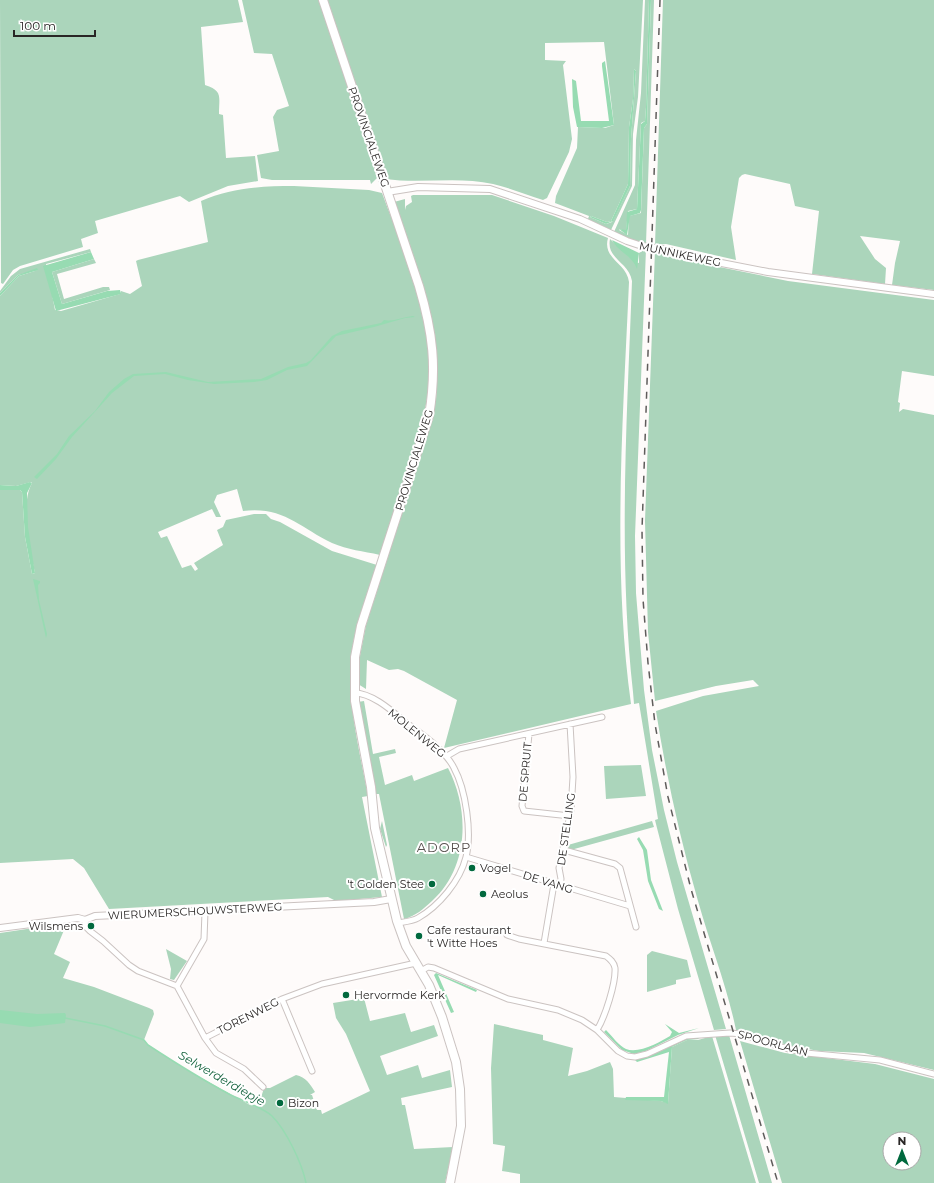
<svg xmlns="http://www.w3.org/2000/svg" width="934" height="1183" font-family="Montserrat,sans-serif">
<rect width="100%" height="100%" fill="#fefbfa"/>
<!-- green -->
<path fill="#abd5bb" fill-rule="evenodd" d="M0,0H238L243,22L201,27L205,85C223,91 219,96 219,114L223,115L226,158L255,156L258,181L228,186L189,202L180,196L95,221L98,233L81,239L83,247L20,266L13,270L3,284L1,283Z
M242,0H320L377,178L371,184L370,180H272L261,178L257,155L279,151L273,117L277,110L289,106L272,54L254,53Z
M326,0H643L638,97L633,134L632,186L611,230L588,219L589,216L555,203L556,196L577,148L578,127L605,128L614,125L604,42L545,43V60L566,61L563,65L572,139L569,152L547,198L543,200C527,195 510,188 493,184C458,176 421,184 385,179ZM634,69L636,71L631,139L630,186L612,222L606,224L590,217L591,216L607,222L611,221L628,184L629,127L633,99Z
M645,0H649L646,107L645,121L641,123L637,209L628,211L626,230L624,231L620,229L619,230L628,235L629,216L641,213L644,128L647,124L651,0H654L646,244L629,239L614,232L635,185L636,140L641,93Z
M663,0H934V290L892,285L895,263L900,241L860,236L875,259L886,268L885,284L812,274L819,211L795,206L790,184L745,174L742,175L739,178L731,227L736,260L666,244L655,245Z
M294,186L369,190L382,193C401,245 427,298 430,353C432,395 420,432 407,472C398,499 389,527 380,555C363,551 348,550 332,543C299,527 283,506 243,511L237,489L217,495L214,502L221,517H216L212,509L158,532L161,538L167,536L182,568L191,565L195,571L198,569L194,563L223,545L217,530L223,527L226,520L254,514H266L271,519L280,522L332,551L377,565C368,592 356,621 352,650C346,699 359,748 368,796L362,797L382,897L336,901L328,897L109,909L84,868L73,859L0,863V490H20L22,492L25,537L32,574L35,573C30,549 20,504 32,483L31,482L16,486L0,485V296L19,276L38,270L18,275L0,293V291L11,276L20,269L90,249L91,252L46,264L55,310L61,311L120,294L121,291L130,294L142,286L136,261L138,260L208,242L201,201C231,188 261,186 294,186Z
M413,195H492L554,216L608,238C602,259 627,263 629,282C623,420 612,566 631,704L444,748L457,700L404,671L398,669L389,670L367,660L366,689L358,684V666L366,625L422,451L436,399L437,384L435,341L394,202L405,199V210L406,206L412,202L411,196Z
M610,239L635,262L639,263V253L646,249L635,536L636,593L644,690L652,750L664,810L677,862L726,1029L714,1030L678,909L657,828L655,820L658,819L639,703L634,704L633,692C618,556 627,418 632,281C629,262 606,259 610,239Z
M655,250L664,251L670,257L788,281L934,300V376L902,371L898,402L900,403L899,412L903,409L934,415V1070L864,1053L819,1051L791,1046L736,1030C727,986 710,944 698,901C680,839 666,775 656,711L703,696L759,686L753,680L716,686L655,701L648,632L645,521Z
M94,259L96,263L57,274L64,299L103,287H109L110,290L62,304L52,272Z
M364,701L373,754L395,749L396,753L379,757L385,785L412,775L414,781L448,768C470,810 469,868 432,901C423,909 416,916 404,919L379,794H375L358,702Z
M641,765L646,796L606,799L604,766Z
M382,821L387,845L386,847L380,829Z
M652,821L654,827L567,851L568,845Z
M67,923L54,954L70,962L63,978L94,987L149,1008L153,1010L154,1014L144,1040L148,1045L187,1070L250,1105L258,1107L264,1088H270L296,1075C306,1077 310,1084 315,1092L310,1095H312L317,1110H321L322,1114L370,1091L346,1034L336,1018L333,1003L364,998L370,1021L405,1013L411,1032L434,1025L438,1036L380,1056L387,1075L418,1065L422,1078L450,1070L452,1087L401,1098L402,1105H405L414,1149L453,1147L445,1183H0V933Z
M166,949L187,961L174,980L170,979L171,969Z
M652,951L687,960L691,977L676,980V984L647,992V955Z
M494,1024L543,1035V1040L573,1048L568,1076L587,1071L610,1062L613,1069L614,1097L661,1101L668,1103L672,1047L687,1040H698L712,1036L756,1183H520V1174L502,1171L505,1146L493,1144L491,1068Z
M715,1035H729L772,1183H759Z
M740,1041L785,1053L875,1064L934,1079V1183H782ZM890,1139H914V1163H890Z"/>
<!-- water -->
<path fill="#97dbb2" d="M649,0H651L647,124L644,128L641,210L640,213L630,216L627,235L619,229L626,230L627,212L637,209L641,124L645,121L646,107Z
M605,61L614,125L602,128L577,127L573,107L572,79L576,81L581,121H609L602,66V63Z
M634,69L636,71L631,139L630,186L613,221L606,224L590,217L591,216L607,222L611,221L628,184L629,127L633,99Z
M612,240L639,253L637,269C632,255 618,252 612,240Z
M91,252L94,259L52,272L62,304L107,291L120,290L121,294L56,311L43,266Z
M37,268L38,270L19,276L0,296V293L18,275Z
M413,316L415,317L405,318L374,327L336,336L307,366L287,370L267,380L254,382L214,384L188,380L165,374L134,376L112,393L72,437L56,459L37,479L34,477L57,454L69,436L95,411L109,392L124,379L133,374L166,372L208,382L261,379L288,367L306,363L311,360L332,336L342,331L381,323L384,320C393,322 403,317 413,316Z
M30,482L32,483L27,493L28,527L35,573L32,574L25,537L22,492L20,490H0V485L16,486Z
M33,579L40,581V583L38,585L39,600L47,634L46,638Z
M639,837L647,850L651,880L663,911L659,909L648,881L643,850L637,839Z
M436,973L477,990L476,992L438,975L454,1012L451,1013L434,975Z
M0,1010L37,1014L65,1013L66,1015L65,1023L30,1027L0,1023Z
M665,1024L679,1033L699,1028L678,1035L646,1051L634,1054L622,1050L604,1032L606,1030C612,1036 619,1046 626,1049C639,1054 660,1042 670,1036L672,1032Z
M688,1038H698L699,1039L687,1040L672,1047L668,1104L661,1101L625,1100L626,1097H664L669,1052L637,1062L635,1060L654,1054Z"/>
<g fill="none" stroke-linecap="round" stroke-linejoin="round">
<!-- stream -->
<path stroke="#97dbb2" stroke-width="1.5" d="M65,1018L105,1026L144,1040L148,1045C174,1062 201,1079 229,1094C240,1100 264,1108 272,1116C286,1130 302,1163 306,1183"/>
<defs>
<path id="minor" d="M354,693C372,693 391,710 404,721C421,734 444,748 454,768C466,790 472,833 466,857C460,881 439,906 418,918C413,921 404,922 398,923
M529,734L522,806L524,811L570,816
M447,756L459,749L602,717
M564,850L615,864L620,868L636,927
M466,857L630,906
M560,885L561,879L559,868L571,810L573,777L570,724
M85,920L86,927L90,931L103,941L129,965L138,971L177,986L205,1038L282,999L322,984L416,963
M507,935L519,939L606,956C610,959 614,962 615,968C616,983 605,1017 597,1030
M544,943L554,884
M421,971L428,967L434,968L508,999L558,1010L582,1020L597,1030L618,1051L627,1056L635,1057L647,1054L686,1036L730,1033L742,1034L777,1046L806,1053L880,1060L934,1074
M177,986L204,939L205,912
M282,999L312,1071
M205,1038L216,1053L244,1069L263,1087"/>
<path id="tertiary" d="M387,192L418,187L490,189L580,219L627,241L642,246L662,249L711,261L768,272L934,294
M0,928L78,918L85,920L95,916L196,911L205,912L212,910L374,902L391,899"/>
<path id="primary" d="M323,0L419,286C433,333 437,367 429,416L361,626L355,657V701L371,787L375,828L397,921L406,946L429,985L442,1017L456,1062L460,1089L461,1126L450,1183"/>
</defs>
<!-- minor casing -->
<use href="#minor" stroke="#cbc3c1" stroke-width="7"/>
<!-- tertiary casing -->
<use href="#tertiary" stroke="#cbc3c1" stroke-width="8"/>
<!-- primary casing -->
<use href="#primary" stroke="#cbc3c1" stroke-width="10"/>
<!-- minor -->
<use href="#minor" stroke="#fff" stroke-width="5"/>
<!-- tertiary -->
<use href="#tertiary" stroke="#fff" stroke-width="6"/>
<!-- primary -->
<use href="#primary" stroke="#fff" stroke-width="8"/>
<!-- rail -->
<path stroke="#5f5c5b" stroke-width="1.5" stroke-dasharray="7 7" stroke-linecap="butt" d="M660,0L642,530L643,599L648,663L655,724L668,797L691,889L778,1183"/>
</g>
<!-- markers -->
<g fill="#01693e" stroke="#fff" stroke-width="1.5">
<circle cx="472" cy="868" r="4"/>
<circle cx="432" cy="884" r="4"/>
<circle cx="483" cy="894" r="4"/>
<circle cx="91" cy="926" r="4"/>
<circle cx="419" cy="936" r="4"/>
<circle cx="346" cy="995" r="4"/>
<circle cx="280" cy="1103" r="4"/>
</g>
<g text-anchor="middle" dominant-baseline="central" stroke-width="4" stroke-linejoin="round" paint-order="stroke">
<!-- street labels -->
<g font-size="11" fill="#292625" stroke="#fff">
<text transform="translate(369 137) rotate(71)">PROVINCIALEWEG</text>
<text transform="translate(680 254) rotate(12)">MUNNIKEWEG</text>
<text transform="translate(414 460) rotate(-73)">PROVINCIALEWEG</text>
<text transform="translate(417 733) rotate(39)">MOLENWEG</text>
<text transform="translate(525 772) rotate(-85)">DE SPRUIT</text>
<text transform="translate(566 829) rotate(-82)">DE STELLING</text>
<text transform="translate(548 882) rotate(17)">DE VANG</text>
<text transform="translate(195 911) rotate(-3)">WIERUMERSCHOUWSTERWEG</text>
<text transform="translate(248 1016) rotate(-27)">TORENWEG</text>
<text transform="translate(773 1043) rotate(15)">SPOORLAAN</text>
</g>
<!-- poi labels -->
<g font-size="11" fill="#292625" stroke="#fff" text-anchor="start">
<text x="480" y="868">Vogel</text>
<text x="424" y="884" text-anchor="end">'t Golden Stee</text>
<text x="491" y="894">Aeolus</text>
<text x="83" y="926" text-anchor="end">Wilsmens</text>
<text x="427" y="930">Cafe restaurant<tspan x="427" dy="13">'t Witte Hoes</tspan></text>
<text x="354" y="995">Hervormde Kerk</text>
<text x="288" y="1103">Bizon</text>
</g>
<!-- water labels -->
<g font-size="12" font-style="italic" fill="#15633e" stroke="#fff">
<text transform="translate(222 1078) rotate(30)">Selwerderdiepje</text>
</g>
<!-- quarter labels -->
<g font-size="13" letter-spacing="1" fill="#58514f" stroke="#fff">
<text x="444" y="847">ADORP</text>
</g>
</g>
<!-- north arrow -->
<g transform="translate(902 1151)"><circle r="19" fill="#ffffff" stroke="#a9a8a8"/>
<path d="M0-3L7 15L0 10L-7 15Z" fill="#01693e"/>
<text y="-6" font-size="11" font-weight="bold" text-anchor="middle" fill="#292625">N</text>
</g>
<!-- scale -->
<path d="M14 30v6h81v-6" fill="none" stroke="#292625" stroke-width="2"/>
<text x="20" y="30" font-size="12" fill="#292625" stroke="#ffffff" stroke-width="3" paint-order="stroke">100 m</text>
</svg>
